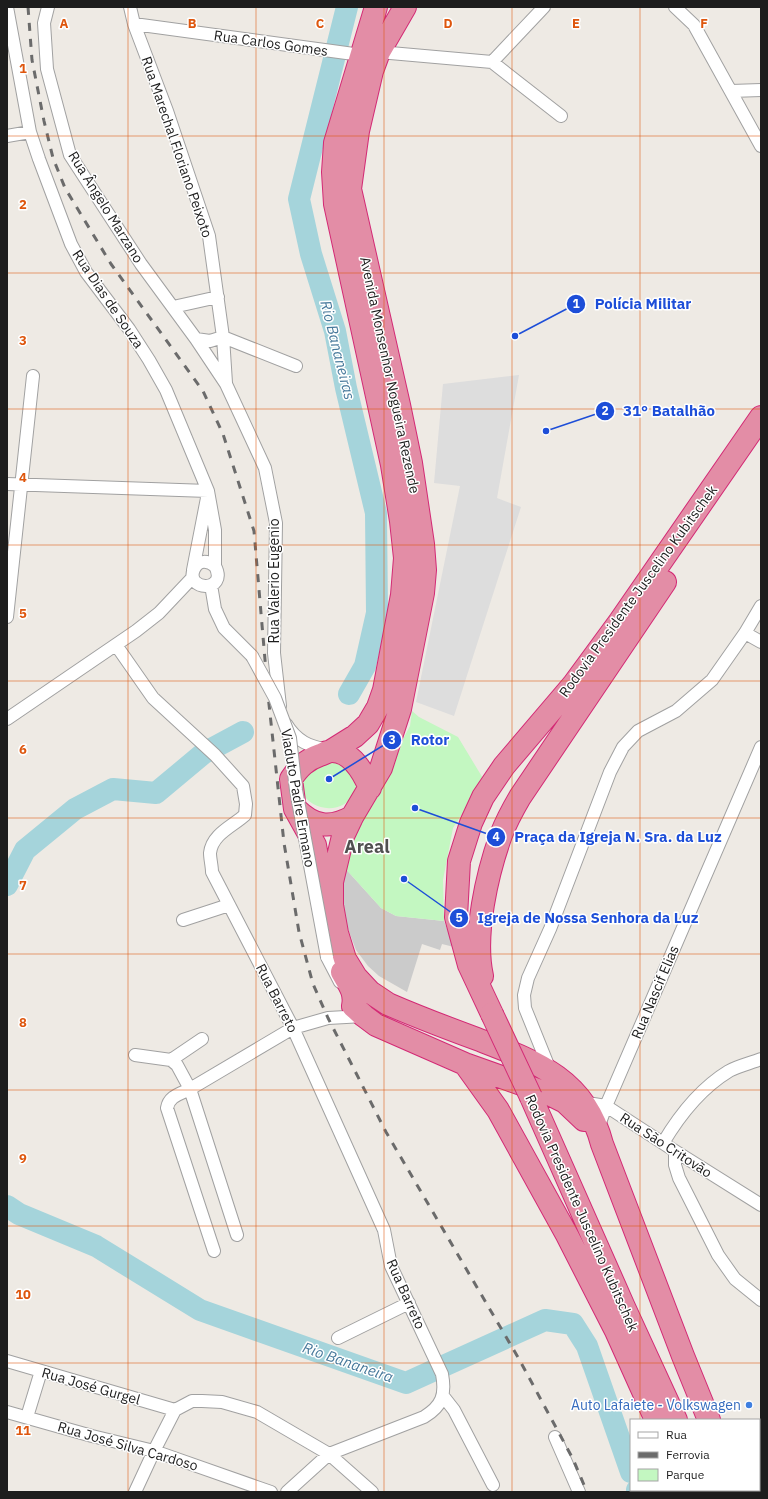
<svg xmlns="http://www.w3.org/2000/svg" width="768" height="1499" font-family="'IBM Plex Sans',sans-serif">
<rect width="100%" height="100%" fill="#eeeae4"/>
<!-- religious -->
<path fill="#cbcbcb" d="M343,866L381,908L396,916L444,921L454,947L442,944L440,950L422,944L407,992L379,976L368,966L356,950L347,926L342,896Z"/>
<!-- park -->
<path fill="#c3f7c1" d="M412,711L419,717L458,737L484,780L453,828L443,880L444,921L396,916L381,908L343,866L346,846L410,726Z
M323,751L358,777C357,783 357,788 355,792C345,814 312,813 302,792C300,786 301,777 301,770Z"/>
<!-- parking -->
<path fill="#ddd" d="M519,375L497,498L521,507L454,716L416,702L460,486L434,483L443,384Z"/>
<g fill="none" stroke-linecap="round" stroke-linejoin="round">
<!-- river -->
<path stroke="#a5d4db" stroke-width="22" d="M347,7L299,199L311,254L335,331L346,388L376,513L377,613L365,666L349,694
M7,885L25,850L75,809L113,789L156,793L204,753L243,732
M7,1206L19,1214L96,1246L200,1310L406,1383L545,1320L573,1324L587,1346L631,1472
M637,1490L638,1492"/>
<defs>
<path id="street" d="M7,7L30,132L39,159L71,244L86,272L129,329L149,360L166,390L208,491L215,530V566C229,593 184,591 194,569C199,559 208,561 215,566
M48,7L44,23L47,69L70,155L141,264L196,339L226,384L265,468L276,523L274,653L280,706
M130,7L134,24L167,111L209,236L223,337L226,383
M675,7L694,25L761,146
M134,24L361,55
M379,52L492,62L561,116
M492,62L544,7
M731,91L761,90
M7,136L30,132
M173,307L218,297
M196,339L210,341L223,337L296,366
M7,484L208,491
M193,570L207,498
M211,585L215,609L224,628L252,656
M7,617L33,376
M745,633L761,642
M116,645L153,698L215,755L243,786L246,804L245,815C233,826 212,834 210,853C210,859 212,866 212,872L293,1028L384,1230L391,1266L442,1374C446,1395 442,1406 424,1417L329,1454L287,1492
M7,719L136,631L159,613L193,577
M286,724C297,742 309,746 328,750
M183,920L229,905
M327,957L340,982
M135,1055L171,1060L177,1065L190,1089L237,1235
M171,1060L202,1039
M550,1070L525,1008L524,995L528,978L550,929L610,772L623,747L638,731L676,711L712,680L745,633L761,606
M581,1102L606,1106L675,1151L761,1205
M598,1128L606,1106L761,747
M663,1143C679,1116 701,1088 729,1071C738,1066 751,1063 761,1059
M675,1151V1165L679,1178L718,1255L735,1279L761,1300
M214,1251L167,1108C169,1096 180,1094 190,1089L293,1028L328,1018L364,1016
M338,1338L409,1303
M7,1361L175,1410
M443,1396L454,1410L493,1485
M175,1410L192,1401H202L222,1402L257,1412L329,1454L372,1492
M7,1412L92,1436L154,1451L271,1492
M27,1417L41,1371
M555,1437L579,1492
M135,1492L154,1451L175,1410"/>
<path id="highway" d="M405,7L379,52L372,71L358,131L350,189L399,405L411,463L423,544L425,570L423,593L400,709L381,768L352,817L343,836L332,882V905L337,933L345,959L356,977L370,992L388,1004C418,1017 447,1028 477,1039C534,1061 585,1078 602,1144L683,1356L709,1420
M331,751L355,736L368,724L378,707L384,690L402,595L405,558L401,521L392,465L335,204L333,172L335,143L376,7
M296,809C314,827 330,829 352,817
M324,898L315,845L295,809L291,779C299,767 306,760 320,755C323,754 328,751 332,751C352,751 363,772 370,788
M342,972C348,983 356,992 353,1006L364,1016L376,1025L465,1064L549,1094L565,1102L584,1120
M482,976C473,935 487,874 501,835C506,822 513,809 520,797L665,582
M492,1014L469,965L456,917L459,861L471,823L483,797L504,766L573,685L620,621L761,417
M465,1064L498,1110L567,1235L616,1331L656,1420
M531,1097L624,1307L676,1420
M687,1490L688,1492
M707,1490L708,1492
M736,1490L737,1492"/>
</defs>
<!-- street casing -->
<use href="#street" stroke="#a1a1a1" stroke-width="14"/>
<!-- highway casing -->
<use href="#highway" stroke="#d32a75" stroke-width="24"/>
<!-- street -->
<use href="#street" stroke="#fff" stroke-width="12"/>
<!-- highway -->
<use href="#highway" stroke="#e38da6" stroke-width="22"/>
<!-- rail -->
<path stroke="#6b6b6b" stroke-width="3" stroke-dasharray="8 8" stroke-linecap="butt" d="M28,7L32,60L44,121L53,158L65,188L111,264L203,391L223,434L254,531L268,695L284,843L299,932L313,984L328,1018L386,1132L519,1359L573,1459L587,1492"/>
<defs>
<path id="street-bridge" d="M252,656L275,698L290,738L296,790L327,957"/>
<path id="highway-bridge" d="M492,1014L531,1097"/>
</defs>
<!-- street-bridge casing -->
<use href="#street-bridge" stroke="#a1a1a1" stroke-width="14" stroke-linecap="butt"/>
<!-- highway-bridge casing -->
<use href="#highway-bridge" stroke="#d32a75" stroke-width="24" stroke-linecap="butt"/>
<!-- street-bridge -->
<use href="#street-bridge" stroke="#fff" stroke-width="12"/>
<!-- highway-bridge -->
<use href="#highway-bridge" stroke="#e38da6" stroke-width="22"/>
</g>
<!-- grid -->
<path fill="none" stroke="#de560d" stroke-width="1" stroke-opacity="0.55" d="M128,7V1492M256,7V1492M384,7V1492M512,7V1492M640,7V1420M7,136H761M7,273H761M7,409H761M7,545H761M7,681H761M7,818H761M7,954H761M7,1090H761M7,1226H761M7,1363H761M640,1490V1492"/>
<!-- markers -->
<circle fill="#3f7fe0" stroke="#fff" stroke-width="1.5" cx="749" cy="1405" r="4"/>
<g text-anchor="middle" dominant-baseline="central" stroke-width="3" stroke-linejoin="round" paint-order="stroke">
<!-- street labels -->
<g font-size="14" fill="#1d1d1d" stroke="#fff">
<text transform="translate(271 43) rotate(8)">Rua Carlos Gomes</text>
<text transform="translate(177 147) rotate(71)">Rua Marechal Floriano Peixoto</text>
<text transform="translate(106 207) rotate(58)">Rua Ângelo Marzano</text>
<text transform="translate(108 299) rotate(56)">Rua Dias de Souza</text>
<text transform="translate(390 375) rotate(78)">Avenida Monsenhor Nogueira Rezende</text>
<text transform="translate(274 581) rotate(-90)">Rua Valerio Eugenio</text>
<text transform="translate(638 591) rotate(-54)">Rodovia Presidente Juscelino Kubitschek</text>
<text transform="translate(298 798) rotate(80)">Viaduto Padre Ermano</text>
<text transform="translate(655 992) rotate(-67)">Rua Nascif Elias</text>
<text transform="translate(277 998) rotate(63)">Rua Barreto</text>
<text transform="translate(666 1145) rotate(33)">Rua São Critovão</text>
<text transform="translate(582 1213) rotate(66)">Rodovia Presidente Juscelino Kubitschek</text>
<text transform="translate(406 1294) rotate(66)">Rua Barreto</text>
<text transform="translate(91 1386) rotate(16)">Rua José Gurgel</text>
<text transform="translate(128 1446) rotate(16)">Rua José Silva Cardoso</text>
</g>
<!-- shop labels -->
<g font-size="14" fill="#366cbe" stroke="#fff" text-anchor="end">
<text x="741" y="1405">Auto Lafaiete - Volkswagen</text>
</g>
<!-- water labels -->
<g font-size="15" font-style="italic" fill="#47799b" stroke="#fff">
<text transform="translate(338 350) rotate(76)">Rio Bananeiras</text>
<text transform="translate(348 1362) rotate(19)">Rio Bananeira</text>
</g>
<!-- district labels -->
<g font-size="18" font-weight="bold" fill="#505050" stroke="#fff">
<text x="367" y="846">Areal</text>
</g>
</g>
<g font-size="13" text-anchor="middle" font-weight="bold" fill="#de560d" stroke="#fff" stroke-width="3" stroke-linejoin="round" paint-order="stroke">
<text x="64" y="28">A</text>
<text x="192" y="28">B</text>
<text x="320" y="28">C</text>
<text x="448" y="28">D</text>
<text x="576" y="28">E</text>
<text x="704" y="28">F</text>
<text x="23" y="73">1</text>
<text x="23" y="209">2</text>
<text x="23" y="345">3</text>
<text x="23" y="482">4</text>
<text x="23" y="618">5</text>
<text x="23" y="754">6</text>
<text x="23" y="890">7</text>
<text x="23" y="1027">8</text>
<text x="23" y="1163">9</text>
<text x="23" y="1299">10</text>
<text x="23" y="1435">11</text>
</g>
<!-- callouts -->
<path fill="none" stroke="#1d4ed8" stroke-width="1.5" d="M515 336L576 304M546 431L605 411M329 779L392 740M415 808L496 837M404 879L459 918"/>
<g fill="#1d4ed8" stroke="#fff" stroke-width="1.5">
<circle cx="515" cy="336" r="4"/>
<circle cx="546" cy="431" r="4"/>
<circle cx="329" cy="779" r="4"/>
<circle cx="415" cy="808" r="4"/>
<circle cx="404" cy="879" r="4"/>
<circle cx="576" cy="304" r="10"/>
<circle cx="605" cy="411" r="10"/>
<circle cx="392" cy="740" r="10"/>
<circle cx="496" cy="837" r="10"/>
<circle cx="459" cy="918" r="10"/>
</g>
<g font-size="12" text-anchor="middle" font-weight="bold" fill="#fff">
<text x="576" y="308">1</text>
<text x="605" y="415">2</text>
<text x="392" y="744">3</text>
<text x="496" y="841">4</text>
<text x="459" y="922">5</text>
</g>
<g font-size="15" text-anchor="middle" font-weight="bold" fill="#1d4ed8" stroke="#fff" stroke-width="3" stroke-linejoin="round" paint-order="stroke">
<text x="643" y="309">Polícia Militar</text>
<text x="669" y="416">31° Batalhão</text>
<text x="430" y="745">Rotor</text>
<text x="618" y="842">Praça da Igreja N. Sra. da Luz</text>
<text x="588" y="923">Igreja de Nossa Senhora da Luz</text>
</g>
<!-- border -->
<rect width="768" height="1499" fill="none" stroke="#1d1d1d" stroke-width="16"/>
<!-- legend -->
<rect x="630" y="1419" width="130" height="72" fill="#ffffff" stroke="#a5a5a5"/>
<rect x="638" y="1432" width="20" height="6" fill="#ffffff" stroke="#a5a5a5"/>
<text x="666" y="1439" font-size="12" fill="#1d1d1d">Rua</text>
<rect x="638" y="1452" width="20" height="6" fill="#6b6b6b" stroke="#a5a5a5"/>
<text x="666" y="1459" font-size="12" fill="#1d1d1d">Ferrovia</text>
<rect x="638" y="1469" width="20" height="12" fill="#c3f7c1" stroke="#a5a5a5"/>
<text x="666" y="1479" font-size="12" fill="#1d1d1d">Parque</text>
</svg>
